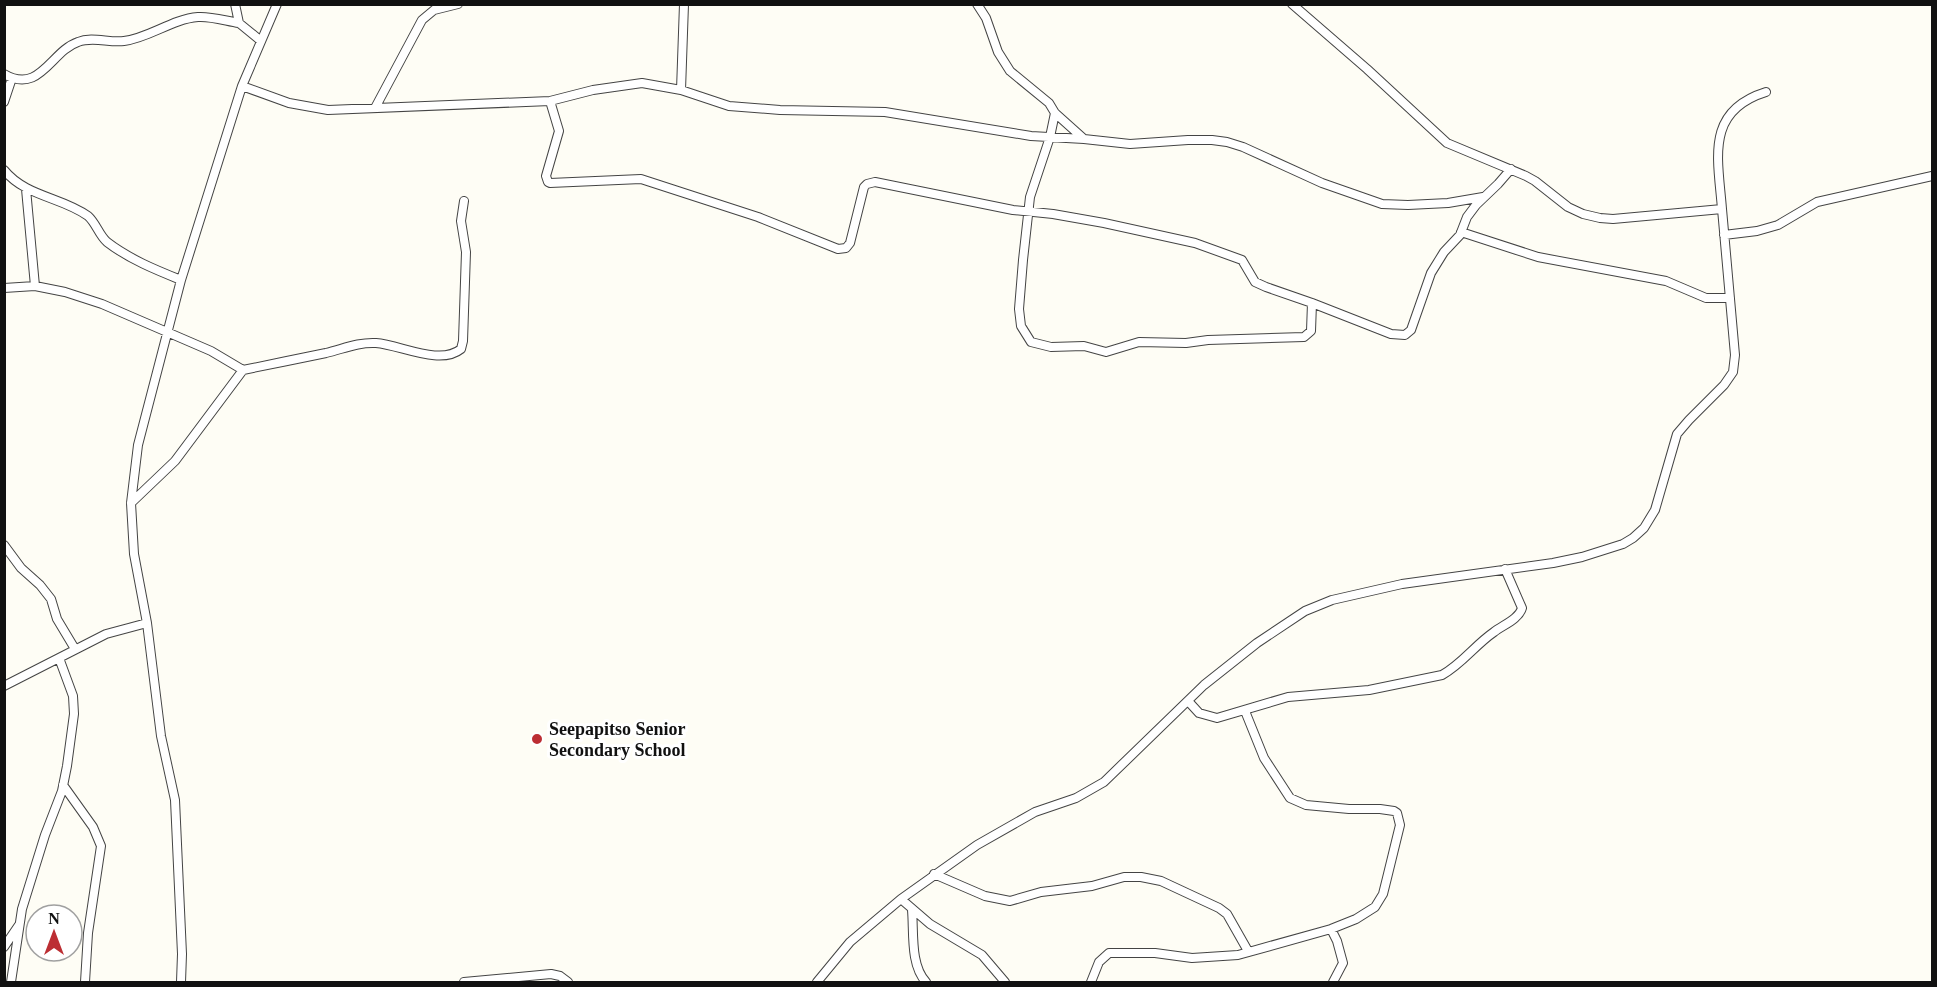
<svg xmlns="http://www.w3.org/2000/svg" width="1937" height="987" font-family="Georgia,serif">
<rect width="100%" height="100%" fill="#fefdf5"/>
<g fill="none" stroke-linecap="round" stroke-linejoin="round">
<defs>
<path id="street" d="M235,4L239,23L261,41
M977,4L986,18L998,52L1010,71L1049,103L1055,113L1084,139L1130,144L1188,140H1212L1227,142L1243,147L1322,183L1382,204L1408,205L1448,203L1483,197
M4,74C40,95 51,51 78,42C92,36 109,43 124,41C149,38 172,19 198,17C211,16 226,21 239,23
M242,86L289,103L328,110L550,101L593,90L642,83L681,90L729,106L780,110L885,112L1031,136L1084,139
M681,90L684,4
M550,101L559,131L546,176L548,182L550,183L641,179L758,217L838,249L846,248L850,243L864,187L867,184L875,182L1013,210L1053,214L1104,223L1195,243L1242,260L1255,282L1266,287L1312,303L1391,334L1405,335L1411,330L1431,273L1444,252L1460,235L1467,217L1476,205L1498,184L1511,169
M4,102L12,78
M375,108L422,20L434,10L458,4
M1055,113L1050,137L1030,197L1023,260L1019,309L1021,326L1031,342L1051,347L1084,346L1106,352L1139,342L1186,343L1208,340L1304,337L1311,331L1312,303
M4,170C26,197 62,197 88,216C96,223 99,235 107,242C129,259 156,270 181,280
M26,189L35,286
M1722,209C1718,158 1705,111 1766,92
M1461,232L1538,257L1666,281L1706,298H1730
M1724,235L1757,231L1778,225L1817,202L1932,176
M4,288L35,286L65,292L102,304L211,351L243,370L175,461L131,503
M243,370C271,364 298,359 326,353C343,349 358,342 376,343C401,345 440,366 461,349L463,341L466,252L461,221L464,201
M4,545L21,568L40,585L51,599L57,619L75,649
M4,686L106,634L147,623
M1188,701L1199,713L1217,718L1288,697L1369,690L1442,675C1462,664 1475,645 1494,632C1503,625 1519,619 1522,608L1505,569
M63,785L93,827L101,846L88,933L85,982
M934,874L985,896L1010,901L1041,892L1092,886L1124,877H1141L1161,881L1219,908L1227,914L1248,951
M901,899L930,924L982,955L1005,982
M912,910C914,932 910,965 926,982
M1331,929L1337,941L1343,963L1333,982
M4,947L19,925
M11,982L22,909L45,835L62,791L67,766L74,714L73,696L59,658
M181,982L182,954L175,800L161,736L147,623L134,554L131,503L138,445L181,280L242,86L277,4
M464,982L551,974L560,976L568,982
M817,982L850,942L901,899L977,845L1035,812L1076,798L1104,782L1204,685L1257,643L1305,611L1332,600L1402,584L1553,563L1582,557L1623,544L1633,538L1644,528L1655,510L1677,434L1689,420L1724,385L1733,372L1735,355L1722,209L1613,219L1600,218L1583,214L1568,207L1535,181L1526,176L1447,143L1367,69L1292,4
M1091,982L1099,962L1109,953H1155L1192,958L1238,955L1331,929L1356,919L1375,907L1383,894L1387,878L1400,825L1397,813L1394,811L1380,809H1349L1306,805L1290,798L1264,758L1245,711"/>
</defs>
<!-- street casing -->
<use href="#street" stroke="#444" stroke-width="10"/>
<!-- street -->
<use href="#street" stroke="#fff" stroke-width="8"/>
</g>
<!-- markers -->
<circle fill="#bc2e33" stroke="#fff" stroke-width="2" cx="537" cy="739" r="6"/>
<g text-anchor="middle" dominant-baseline="central" stroke-width="6" stroke-linejoin="round" paint-order="stroke">
<!-- poi labels -->
<g font-size="18" font-weight="bold" fill="#111" stroke="#fff" text-anchor="start">
<text x="549" y="729">Seepapitso Senior<tspan x="549" dy="21">Secondary School</tspan></text>
</g>
</g>
<!-- border -->
<rect width="1937" height="987" fill="none" stroke="#111111" stroke-width="12"/>
<!-- north arrow -->
<g transform="translate(54 933)"><circle r="28" fill="#ffffff" stroke="#a0a0a0" stroke-width="1.5"/>
<path d="M0-4.5L10 22L0 15L-10 22Z" fill="#bc2e33"/>
<text y="-9" font-size="16" font-weight="bold" text-anchor="middle" fill="#111111">N</text>
</g>
</svg>
